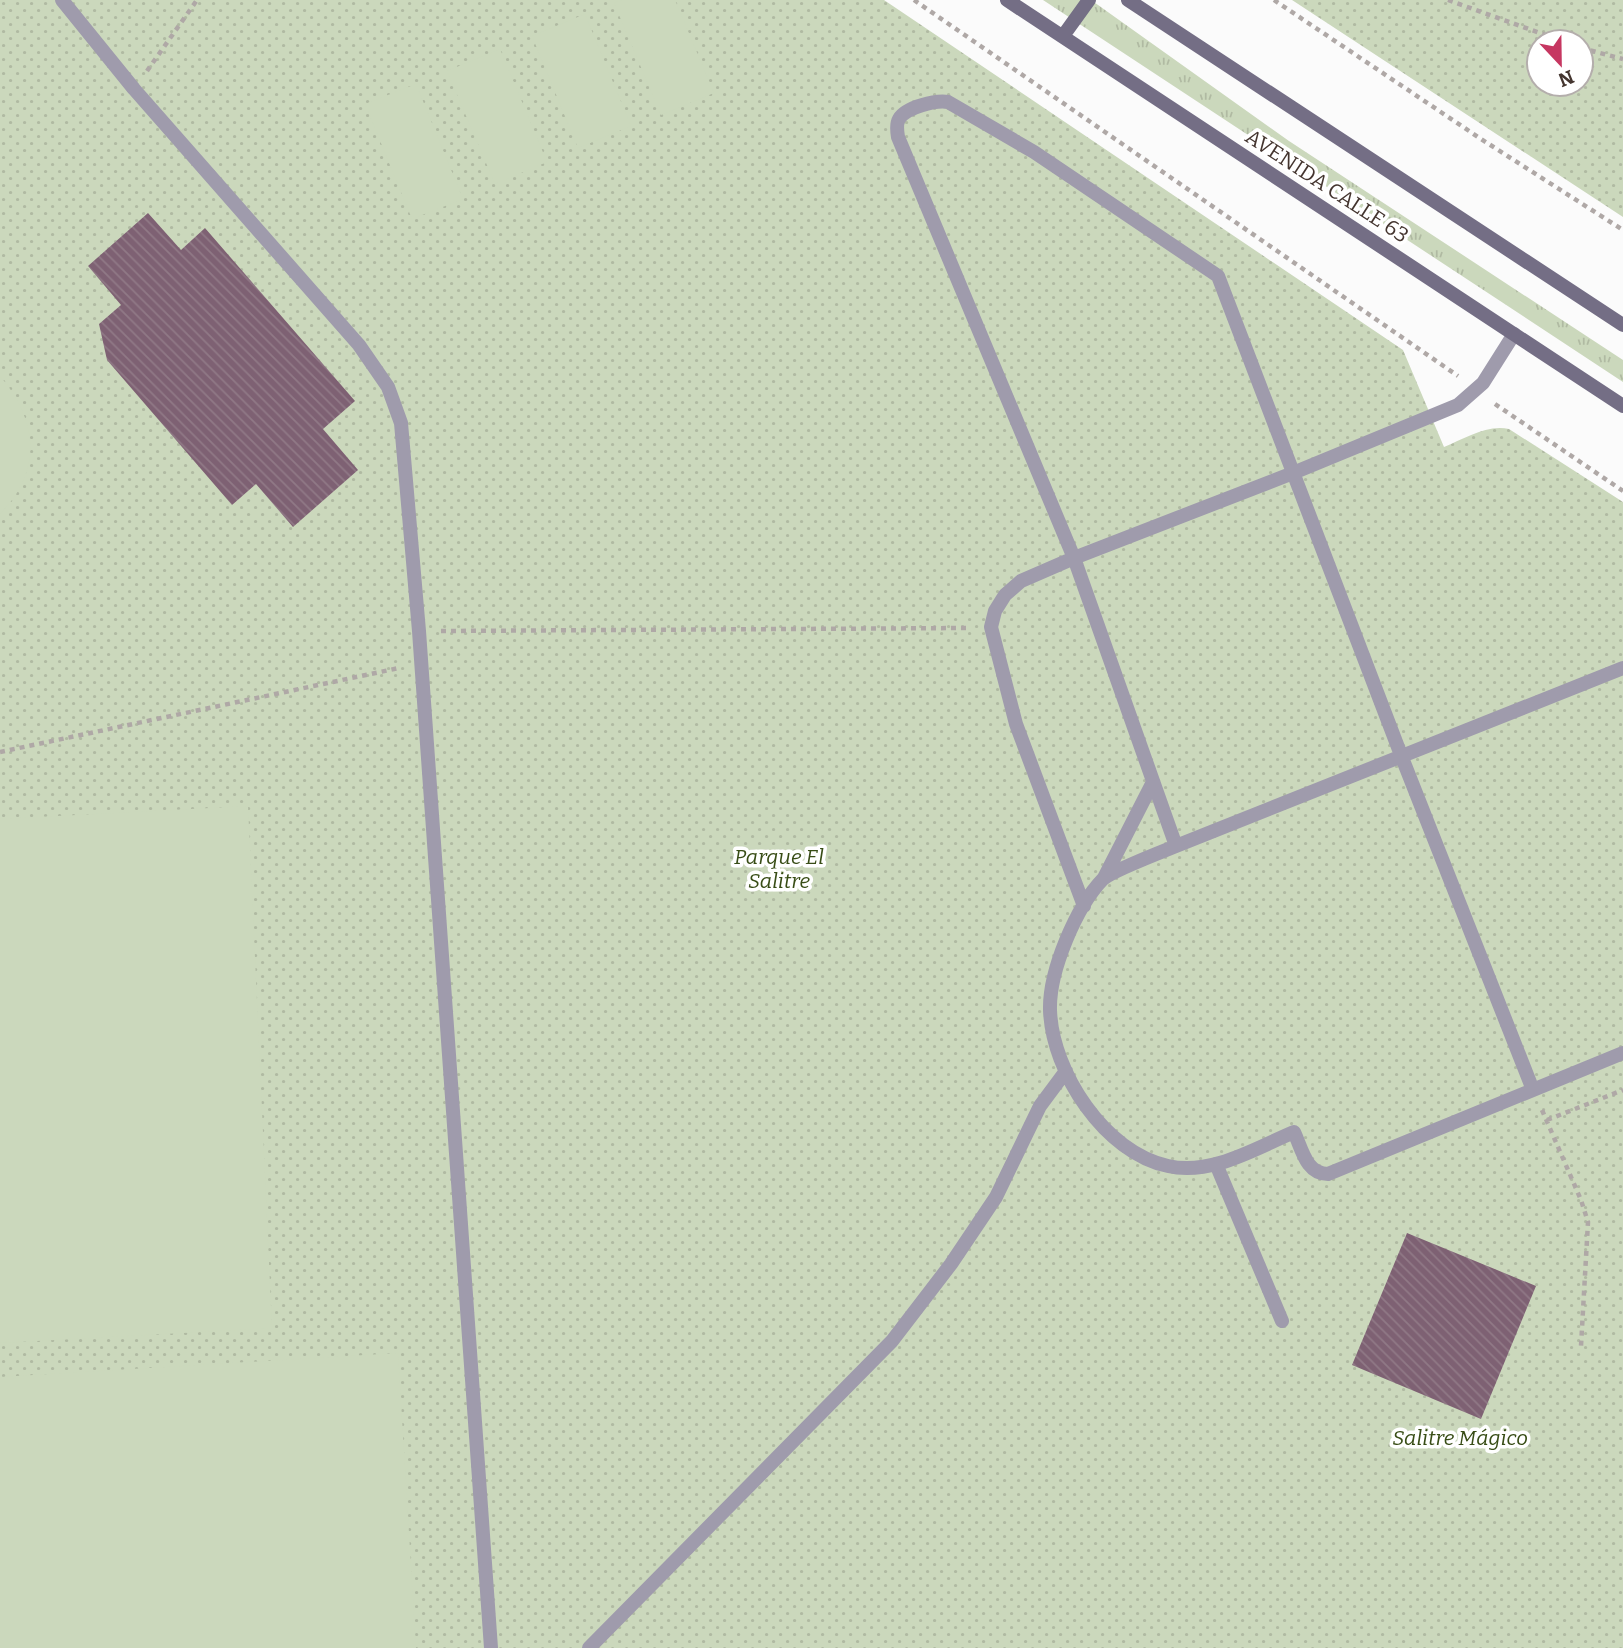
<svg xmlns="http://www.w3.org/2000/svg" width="1623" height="1648" font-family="Bitter,serif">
<defs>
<pattern id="grass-tufts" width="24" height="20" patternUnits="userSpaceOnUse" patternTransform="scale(1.75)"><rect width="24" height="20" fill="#cbd8bc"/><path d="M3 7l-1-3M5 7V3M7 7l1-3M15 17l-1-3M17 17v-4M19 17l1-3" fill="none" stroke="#b0baa2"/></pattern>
<pattern id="park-dots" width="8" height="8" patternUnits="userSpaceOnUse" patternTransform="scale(1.75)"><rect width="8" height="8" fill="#cbd8bc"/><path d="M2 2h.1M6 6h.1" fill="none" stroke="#b0baa2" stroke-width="1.8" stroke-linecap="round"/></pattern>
<pattern id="building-back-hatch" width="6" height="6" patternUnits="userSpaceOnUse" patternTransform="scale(1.75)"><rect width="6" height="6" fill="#7e6173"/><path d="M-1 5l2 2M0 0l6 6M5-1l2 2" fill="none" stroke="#907986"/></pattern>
</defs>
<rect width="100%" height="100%" fill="#fbfbfb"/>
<!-- grass -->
<path fill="url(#grass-tufts)" d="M1043,0H1091L1289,141L1623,360V382Z"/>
<!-- park -->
<path fill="url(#park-dots)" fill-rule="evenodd" d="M0,0H884L1403,350L1444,447C1464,439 1487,424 1509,429L1623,502V1648H0Z
M1292,0H1623V217ZM1581,42V84H1539V42Z"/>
<!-- garden -->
<path fill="#cbd8bc" d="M622,0H675L714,93L661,115L614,3Z
M585,14L631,126L578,148L532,36Z
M500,49L547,162L495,184L447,71Z
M416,84L463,199L412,219L365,104Z
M0,376C38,420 43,471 0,514Z
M248,806L272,1328L0,1343V819Z
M398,1353L416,1648H0V1377Z"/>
<!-- building -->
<path fill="url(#building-back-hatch)" d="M148,213L181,250L205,228L355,401L323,429L358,470L293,527L256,484L232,505L107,360L99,324L121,305L88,266Z
M1407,1233L1536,1286L1481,1419L1352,1365Z"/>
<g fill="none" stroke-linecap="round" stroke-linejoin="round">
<!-- path -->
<path stroke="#afa8a6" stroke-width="4.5" stroke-dasharray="5 5" stroke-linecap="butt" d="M914,0L1458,376
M1274,0L1481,139L1623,230
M1448,0L1565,42
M1581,48L1623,59
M147,71L197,0
M1495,404L1623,491
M441,631L967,628
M0,752L399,668
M1542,1110L1581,1200L1588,1222L1581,1346
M1547,1120L1623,1090"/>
<!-- service -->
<path stroke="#9f9bac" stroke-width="14" d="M62,0L134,89L359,345L388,387L401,423L419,631L491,1648
M1623,668L1176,846C1161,852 1112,871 1103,879C1076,907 1049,971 1050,1010C1052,1072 1105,1153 1168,1166C1211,1176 1256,1148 1294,1132C1302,1149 1306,1174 1328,1174L1623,1053
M1176,846L1074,558L898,137C897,131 896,124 899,119C906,107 936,100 948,102L1034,152L1218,276L1401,755L1533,1090
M1104,878L1153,782
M1084,906L1016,724L991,627L995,611L1005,595L1021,581L1074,558L1293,473L1458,405L1483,383L1514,334
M1216,1164L1282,1321
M589,1648L892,1341L951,1264L996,1197L1040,1106L1066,1071"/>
<!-- secondary -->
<path stroke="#746e85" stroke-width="14" d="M1007,0L1623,406
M1128,0L1623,325
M1063,36L1089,0"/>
</g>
<g text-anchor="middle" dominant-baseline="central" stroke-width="7" stroke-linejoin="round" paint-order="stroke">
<!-- street labels -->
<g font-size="21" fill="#44352f" stroke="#fff">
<text transform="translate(1327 186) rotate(33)">AVENIDA CALLE 63</text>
</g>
<!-- park labels -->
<g font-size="21" font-style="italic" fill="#384d16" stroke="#fff">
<text x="779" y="857">Parque El<tspan x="779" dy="24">Salitre</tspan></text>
<text x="1460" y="1438">Salitre Mágico</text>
</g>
</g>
<!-- north arrow -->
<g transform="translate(1560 63) rotate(158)"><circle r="33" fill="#ffffff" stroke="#b4aeac" stroke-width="2"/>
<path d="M0-5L12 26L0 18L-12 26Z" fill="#c63761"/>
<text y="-10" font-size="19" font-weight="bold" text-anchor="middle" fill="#44352f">N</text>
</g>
</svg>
